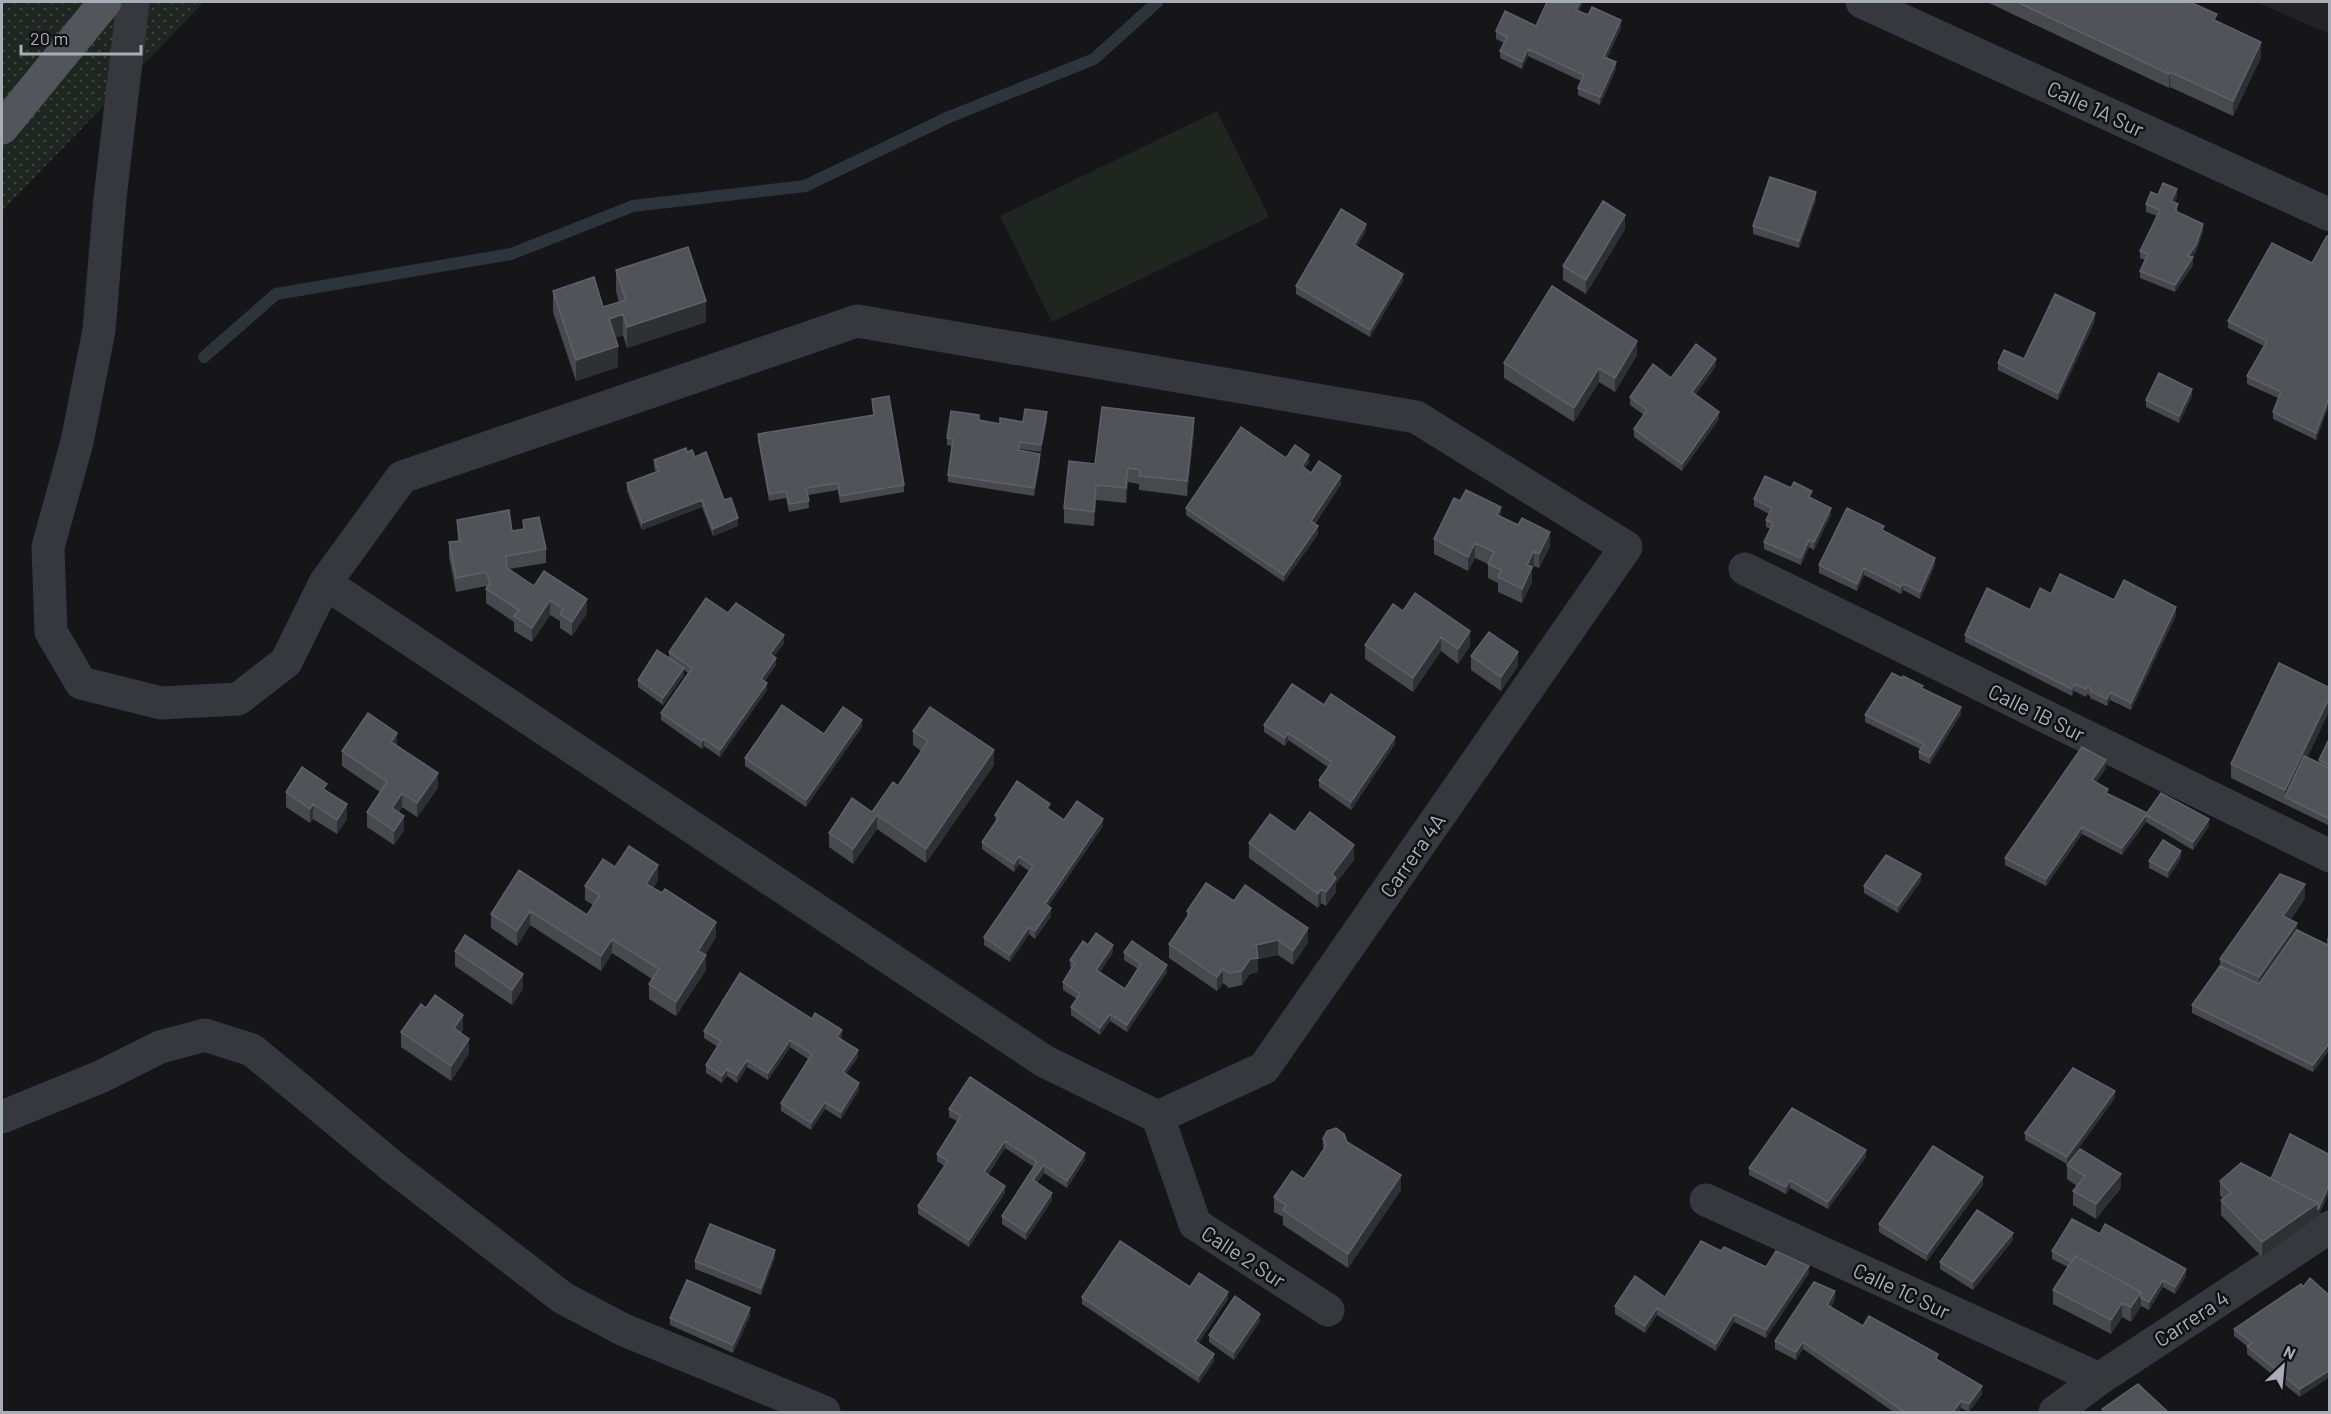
<svg xmlns="http://www.w3.org/2000/svg" width="2331" height="1414" font-family="Barlow,sans-serif">
<defs>
<pattern id="park-dots" width="8" height="8" patternUnits="userSpaceOnUse" patternTransform="scale(1.5)"><rect width="8" height="8" fill="#1e261f"/><path d="M2 2h.1M6 6h.1" fill="none" stroke="#3c433d" stroke-width="1.8" stroke-linecap="round"/></pattern>
</defs>
<rect width="100%" height="100%" fill="#161618"/>
<!-- built -->
<path fill="#222225" d="M2256,2H2329V34Z"/>
<!-- grass -->
<path fill="#1e261f" d="M1217,111L1269,217L1052,322L1000,216Z"/>
<!-- park -->
<path fill="url(#park-dots)" d="M2,2H204L2,211Z"/>
<g fill="none" stroke-linecap="round" stroke-linejoin="round">
<!-- stream -->
<path stroke="#2c353c" stroke-width="12" d="M204,357L276,294L511,254L633,206L805,186L949,117L1094,59L1157,2"/>
<!-- minor -->
<path stroke="#37383d" stroke-width="33" d="M133,2L110,198L99,330L77,442L48,547L51,632L81,683L161,703L238,699L286,662L325,583L402,477L857,321L1416,417L1626,547L1264,1068L1158,1117
M1862,2L2330,215
M1745,569L2330,856
M325,583L1044,1061L1158,1117
M2,1117L100,1077L160,1047L205,1035L252,1050L393,1167L563,1298L624,1330L824,1412
M1158,1117L1195,1224L1328,1310
M1706,1200L2099,1379
M2055,1412L2099,1379L2330,1227"/>
<!-- major -->
<path stroke="#53555c" stroke-width="33" d="M2,128L105,2"/>
</g>
<!-- wall -->
<path fill="#47494d" d="M1583,2L1579,11L1621,28L1607,58L1616,69L1600,105L1578,95V88L1581,81L1528,56L1522,69L1500,58V51L1504,43L1496,39V31L1536,26Z
M1987,2H2190L2217,22L2261,57L2233,116L2170,87L2169,88Z
M2158,195L2177,197L2174,202L2178,211L2177,212L2203,231L2196,252L2192,257L2193,265L2175,292L2140,278V271L2145,260L2140,258V251L2157,216L2146,212V204Z
M1816,200L1799,248L1753,234V226Z
M1625,229L1586,294L1563,280V266Z
M1366,231L1357,246L1403,281L1370,337L1296,294V286Z
M2330,237V402L2316,440L2273,419V412L2278,398L2247,384V376L2264,346L2228,328V321L2312,263Z
M616,270L706,322L627,348L623,335L615,338L618,367L576,381L553,312V291L603,307L619,302L616,291Z
M2095,321L2058,400L1998,370V363L2024,359Z
M1637,355L1615,392L1599,382L1574,422L1504,378V363Z
M1716,366L1695,395L1719,419L1682,471L1634,437V429L1644,415L1630,405V397L1671,378Z
M2192,396L2179,423L2146,407V400Z
M872,399L904,485V492L840,503L838,490L808,495L809,508L789,512L786,498L769,501L758,441V434L873,415Z
M1047,419L1041,452L1020,449L1019,451L1040,461L1034,496L948,482V475L952,446L947,445V438L979,420L1000,424Z
M1194,432L1187,496L1139,490V484L1128,482L1126,503L1096,500L1094,526L1064,523V508L1095,464Z
M687,452L695,457L724,500L738,526L713,536L702,507L642,530L627,491V483L656,472L654,468V460Z
M1286,458L1309,462L1305,468L1311,473L1341,484L1315,524L1318,534L1284,582L1186,515V508Z
M1754,499H1812L1831,515L1814,550L1809,547L1801,565L1764,549V542L1771,529L1766,527V520L1769,514L1754,506Z
M1501,517L1550,546L1539,568L1534,566L1532,569V582L1522,603L1498,592V583L1488,578V564L1475,558L1468,571L1434,554V539Z
M457,520L512,531L523,529V520L546,549V563L509,569L534,586L587,613L572,636L560,628V621L550,615L532,642L514,631V622L486,603V586L456,592L449,557V542L458,541Z
M1884,531L1935,565L1920,599L1903,590L1901,594L1864,575L1857,591L1819,573V565Z
M2051,594L2114,600L2176,615L2131,710L2110,700L2107,706L2090,698V696L2087,694L2086,697L2074,691L2072,696L1965,642V635L2030,610Z
M1403,611L1470,646L1458,664L1441,651L1413,692L1365,659V645Z
M728,613L784,643L774,656L776,665L765,681L767,690L720,757L704,746L702,749L661,720V713L688,673L684,670V675L663,705L638,687V680L669,658V652Z
M1471,656L1518,666L1501,691L1471,670Z
M1923,689L1961,714L1930,764L1919,759V752L1920,749L1865,722V715Z
M1324,705L1395,744L1351,810L1319,787V780L1328,767L1288,740L1285,746L1264,732V725Z
M862,727L806,807L745,766V758L824,734Z
M913,731L994,765L926,863L877,829L853,864L829,847V833L872,812L898,786L921,751L913,745Z
M2330,737V826L2231,778V764L2307,757L2319,763V760Z
M397,746L438,788L417,817L402,807L399,812L404,830L394,845L367,827V812L380,792L342,766V751Z
M2106,768L2096,782L2108,794L2147,813L2209,826L2193,850L2146,822L2122,855L2082,834L2046,886L2005,865V858Z
M286,792H327L347,819L337,834L313,819L310,823L286,807Z
M1050,810L1064,820L1103,826L1048,906L1051,916L1035,939L1029,934L1010,962L984,945V937L1029,871L1019,864L1014,872L982,849V842L996,822L995,815Z
M1295,832L1354,860L1336,883V892L1326,906L1321,903L1318,908L1249,858V843Z
M2181,858L2168,878L2149,868V861Z
M615,867L658,880L653,888L716,937L705,955L706,970L676,1016L649,999V984L652,979L612,953L601,971L530,925L517,946L491,928V914L519,870L587,915L593,905L585,900V886Z
M1921,881L1898,913L1864,893V886Z
M2305,898L2291,919L2297,930L2327,945V938L2330,934V1049L2313,1072L2192,1013V1005L2220,966V959Z
M1234,901L1308,942L1293,965L1278,955L1258,959V972L1250,974L1242,985L1229,988L1223,983L1217,991L1169,958V944L1187,918V911Z
M1088,945L1113,952L1100,972L1125,989L1138,969L1124,960V952L1167,972L1127,1032L1110,1021L1100,1035L1071,1015V1007L1077,999L1063,990V982L1072,968L1070,967V960Z
M455,951L523,989L512,1005L455,966Z
M426,1008L463,1029L461,1033L469,1053L451,1081L401,1047V1032Z
M704,1031L842,1037L841,1039L858,1057L846,1074L859,1090L841,1119L825,1109L811,1130L781,1111V1103L808,1059L790,1047L768,1080L747,1067L737,1083L727,1076L722,1083L706,1073V1065L718,1047L704,1038Z
M2115,1098L2067,1164L2025,1140V1133Z
M949,1109L1085,1160L1067,1188L1044,1173L1037,1183L1052,1200L1026,1240L1002,1224V1216L1034,1167L1005,1148L988,1175L1005,1193L969,1247L918,1214V1206L944,1166L937,1161V1154L957,1121L949,1117Z
M1323,1139L1347,1142L1401,1190L1348,1268L1283,1225V1217L1274,1212V1197L1304,1179L1323,1151Z
M2330,1155V1190L2318,1217L2262,1257L2221,1215V1200L2223,1199L2220,1195V1181L2271,1179Z
M1866,1157L1828,1209L1790,1188L1786,1194L1749,1175V1168Z
M2067,1165L2121,1188L2096,1219L2073,1205V1191L2077,1186L2067,1179Z
M1983,1185L1927,1261L1879,1232V1224Z
M2013,1240L1973,1290L1940,1269V1262Z
M1721,1251L1766,1267L1809,1273L1766,1338L1734,1322L1716,1351L1657,1315L1645,1333L1615,1314V1306L1665,1297Z
M2052,1251L2186,1276L2175,1294L2163,1287L2149,1310L2141,1306L2131,1322L2122,1317L2111,1334L2053,1304V1290L2068,1267L2052,1259Z
M775,1257L761,1295L695,1269V1261Z
M2301,1284L2300,1397L2247,1354V1346L2234,1336V1329Z
M1190,1287L1228,1299L1198,1344L1214,1361L1199,1383L1082,1304V1297Z
M1835,1299L1831,1307L1863,1326L1938,1360L1982,1394L1969,1412L1961,1408L1958,1413H1895L1803,1349L1796,1360L1775,1349V1341Z
M750,1316L733,1353L670,1325V1318Z
M1260,1321L1234,1360L1209,1342V1335Z"/>
<!-- shaded-wall -->
<path fill="#2f3033" d="M1580,2H1583L1576,17V10Z
M1621,20V28L1604,64V57Z
M2261,42V57L2233,116V101Z
M1528,49V56L1522,69V62Z
M1616,62V69L1600,105V97Z
M2170,72V87L2169,88V74Z
M2177,189V197L2171,209V201Z
M1816,192V200L1799,248V241Z
M1625,215V229L1586,294V280Z
M1366,224V231L1354,252V245Z
M2203,224V231L2196,252L2188,263V256Z
M2193,257V265L2175,292V285Z
M1403,274V281L1370,337V330Z
M706,301V322L627,348V327Z
M2095,313V321L2058,400V393Z
M623,314V335L609,340V319Z
M1637,341V355L1615,392V378Z
M618,346V367L576,381V360Z
M1716,359V366L1692,400V392Z
M1599,368V382L1574,422V408Z
M2192,389V396L2179,423V416Z
M2330,395V402L2316,440V433Z
M1047,412V419L1041,452V445Z
M1719,412V419L1682,471V464Z
M1194,418V432L1187,496V481Z
M1040,454V461L1034,496V488Z
M1309,455V462L1302,473V466Z
M1128,468V482L1126,503V488Z
M1341,476V484L1311,529V521Z
M1096,485V500L1094,526V512Z
M702,500V507L642,530V523Z
M1501,507V521L1497,515Z
M1831,508V515L1814,550V542Z
M738,518V526L713,536V529Z
M1318,526V534L1284,582V575Z
M1550,532V546L1539,568V554Z
M1809,540V547L1801,565V558Z
M1475,543V558L1468,571V557Z
M1534,551V566L1532,569V582L1522,603V589L1527,565Z
M1935,558V565L1920,599V592Z
M1864,568V575L1857,591V584Z
M1903,583V590L1901,594V587Z
M587,599V613L572,636V622Z
M550,600V615L532,642V628Z
M2176,607V615L2131,710V703Z
M1470,631V646L1458,664V649Z
M784,635V643L770,662V654Z
M1441,637V651L1413,692V678Z
M1518,652V666L1501,691V677Z
M776,658V665L761,686V679Z
M684,668V675L663,705V698Z
M767,683V690L720,757V750Z
M2074,684V691L2072,696V689Z
M2110,692V700L2107,706V699Z
M2330,696V710L2288,798L2285,797V804V790Z
M1961,707V714L1930,764V757Z
M862,720V727L806,807V800Z
M397,733V747L391,742Z
M1288,733V740L1285,746V738Z
M1395,737V744L1351,810V802Z
M704,739V746L702,749V741Z
M994,750V765L926,863V849Z
M2106,760V768L2092,787V780Z
M438,773V788L417,817V803Z
M402,793V807L392,822V808Z
M313,804V819L310,823V809Z
M347,804V819L337,834V820Z
M877,815V829L853,864V849Z
M2146,815V822L2122,855V848Z
M404,816V830L394,845V831Z
M1103,819V826L1045,911V904Z
M2209,819V826L2193,850V842Z
M2082,827V834L2046,886V879Z
M1354,845V860L1336,883V892L1326,906V892L1332,874Z
M2181,851V858L2168,878V871Z
M1019,856V864L1014,872V864Z
M658,865V880L646,898V884Z
M1921,874V881L1898,913V906Z
M2305,884V898L2283,930V916Z
M1321,889V903L1318,908V894Z
M1051,908V916L1035,939V931Z
M530,911V925L517,946V931Z
M716,922V937L698,965V951Z
M2297,923V937L2259,991V977Z
M1029,927V934L1010,962V955Z
M1308,928V942L1293,965V951Z
M612,939V953L601,971V956Z
M1278,940V955L1258,959V972L1250,974L1242,985V971L1256,945Z
M1113,945V952L1096,977V970Z
M706,955V970L676,1016V1002Z
M1167,965V972L1127,1032V1025Z
M1223,969V983L1217,991V977Z
M523,974V989L512,1005V990Z
M1110,1014V1021L1100,1035V1028Z
M463,1015V1029L454,1042V1028Z
M842,1030V1037L837,1044V1037Z
M469,1039V1053L451,1081V1066Z
M790,1040V1047L768,1080V1073Z
M2330,1042V1049L2313,1072V1065Z
M858,1050V1057L843,1079V1072Z
M747,1060V1067L737,1083V1075Z
M727,1069V1076L722,1083V1076Z
M859,1083V1090L841,1119V1112Z
M2115,1091V1098L2067,1164V1157Z
M825,1102V1109L811,1130V1123Z
M1005,1141V1148L984,1180V1172Z
M1866,1150V1157L1828,1209V1202Z
M1085,1153V1160L1067,1188V1181Z
M1044,1165V1173L1033,1188V1180Z
M2121,1174V1188L2096,1219V1204Z
M1401,1175V1190L1348,1268V1254Z
M1983,1177V1185L1927,1261V1254Z
M1790,1180V1188L1786,1194V1187Z
M2330,1182V1190L2318,1217L2262,1257V1242Z
M1005,1186V1193L969,1247V1240Z
M1052,1193V1200L1026,1240V1232Z
M2013,1233V1240L1973,1290V1282Z
M775,1250V1257L761,1295V1288Z
M1809,1266V1273L1766,1338V1330Z
M2186,1269V1276L2175,1294V1287Z
M2163,1280V1287L2149,1310V1302Z
M1835,1291V1299L1827,1312V1305Z
M1228,1292V1299L1195,1349V1341Z
M2141,1292V1306L2131,1322V1307Z
M2122,1303V1317L2111,1334V1320Z
M750,1308V1316L733,1353V1345Z
M1657,1308V1315L1645,1333V1326Z
M1260,1314V1321L1234,1360V1352Z
M1734,1314V1322L1716,1351V1344Z
M1803,1342V1349L1796,1360V1352Z
M1214,1354V1361L1199,1383V1376Z
M2330,1370V1377L2300,1397V1389Z
M1982,1386V1394L1969,1412V1404Z
M1961,1401V1408L1958,1413H1952Z"/>
<!-- building -->
<path fill="#525359" stroke="#5f6168" stroke-width="1.5" d="M1547,2H1580L1576,10L1588,15L1592,7L1621,20L1604,57L1616,62L1600,97L1578,88L1584,75L1528,49L1522,62L1500,51L1507,37L1496,31L1505,11L1536,26Z
M2017,2H2190L2217,14L2214,20L2261,42L2233,101L2170,72L2169,74Z
M1770,177L1816,192L1799,241L1753,226Z
M2163,183L2177,189L2171,201L2178,204L2175,211L2203,224L2196,245L2188,256L2193,257L2175,285L2140,271L2148,254L2140,251L2160,210L2146,204L2151,192L2158,195Z
M1603,201L1625,215L1586,280L1563,266Z
M1341,209L1366,224L1354,245L1403,274L1370,330L1296,286Z
M2327,236L2330,237V395L2316,433L2273,412L2281,392L2247,376L2267,341L2228,321L2272,243L2312,263Z
M688,247L706,301L627,327L623,314L609,319L618,346L576,360L553,291L594,277L603,307L626,300L616,270Z
M1552,286L1637,341L1615,378L1599,368L1574,408L1504,363Z
M2055,294L2095,313L2058,393L1998,363L2004,350L2024,359Z
M1696,344L1716,359L1692,392L1719,412L1682,464L1634,429L1647,410L1630,397L1653,364L1671,378Z
M2159,373L2192,389L2179,416L2146,400Z
M889,396L904,485L840,496L838,483L806,488L809,501L789,504L786,491L769,494L758,434L874,415L872,399Z
M1102,407L1194,418L1187,481L1139,476L1140,470L1128,468L1126,488L1096,485L1094,512L1064,508L1069,461L1095,464Z
M1025,409L1047,412L1041,445L1020,442L1018,450L1040,454L1034,488L948,475L953,439L947,438L951,411L979,415V420L1000,424V418L1023,422Z
M1241,427L1286,458L1295,445L1309,455L1302,466L1311,473L1319,461L1341,476L1311,521L1318,526L1284,575L1186,508Z
M686,448L687,452L692,450L695,457L706,452L724,500L731,498L738,518L713,529L702,500L642,523L627,483L659,471L654,460Z
M1765,476L1791,488L1794,482L1812,491L1809,497L1831,508L1814,542L1809,540L1801,558L1764,542L1773,523L1766,520L1772,508L1754,499Z
M1466,490L1501,507L1497,515L1518,525L1522,518L1550,532L1539,554L1534,551L1527,565L1532,567L1522,589L1498,577L1501,570L1488,564L1494,552L1475,543L1468,557L1434,539L1454,498L1460,501Z
M1847,508L1884,526L1882,530L1935,558L1920,592L1903,583L1901,587L1864,568L1857,584L1819,565Z
M509,510L512,531L524,529L523,520L539,517L546,549L506,556L507,568L534,586L544,571L587,599L572,622L560,614L563,609L550,600L532,628L514,616L519,610L486,589L490,583L486,572L456,578L449,542L460,541L457,520Z
M2060,574L2114,600L2124,580L2176,607L2131,703L2110,692L2107,699L2090,691L2091,689L2087,686L2086,689L2074,684L2072,689L1965,635L1987,588L2030,610L2040,588L2051,594Z
M1415,593L1470,631L1458,649L1441,637L1413,678L1365,645L1393,604L1403,611Z
M706,598L728,613L736,603L784,635L770,654L776,658L761,679L767,683L720,750L704,739L702,741L661,713L692,668L669,652Z
M1489,632L1518,652L1501,677L1471,656Z
M657,650L684,668L663,698L638,680Z
M2279,663L2330,688V696L2285,790L2231,764Z
M1892,673L1902,678L1903,676L1923,686L1921,688L1961,707L1930,757L1919,752L1924,744L1865,715Z
M1292,684L1324,705L1331,694L1395,737L1351,802L1319,780L1332,762L1288,733L1285,738L1264,725Z
M782,705L824,734L843,707L862,720L806,800L745,758Z
M930,707L994,750L926,849L877,815L853,849L829,833L852,798L872,812L893,782L898,786L928,741L913,731Z
M368,713L397,733L391,742L438,773L417,803L402,793L392,808L404,816L394,831L367,812L387,782L342,751Z
M2330,737V765L2319,760Z
M2082,747L2106,760L2092,780L2108,789L2106,793L2147,813L2161,793L2209,819L2193,842L2146,815L2122,848L2082,827L2046,879L2005,858Z
M2304,756L2330,768V819L2285,797Z
M302,767L327,784L323,789L347,804L337,820L313,804L310,809L286,792Z
M1017,781L1050,804L1047,808L1064,820L1077,801L1103,819L1045,904L1051,908L1035,931L1029,927L1010,955L984,937L1033,866L1019,856L1014,864L982,842L999,817L995,815Z
M1310,812L1354,845L1332,874L1336,878L1326,892L1321,889L1318,894L1249,843L1270,814L1295,832Z
M2163,840L2181,851L2168,871L2149,861Z
M629,846L658,865L646,884L662,893L665,889L716,922L698,951L706,955L676,1002L649,984L659,969L612,939L601,956L530,911L517,931L491,914L519,870L587,915L600,895L585,886L603,859L615,867Z
M1886,855L1921,874L1898,906L1864,886Z
M2280,874L2305,884L2283,916L2297,923L2259,977L2220,959Z
M1206,883L1234,901L1245,885L1308,928L1293,951L1278,940L1256,945L1258,958L1250,959L1242,971L1229,973L1223,969L1217,977L1169,944L1190,913L1187,911Z
M2297,930L2330,946V1042L2313,1065L2192,1005L2220,966L2259,984Z
M1096,933L1113,945L1096,970L1125,989L1141,964L1124,952L1132,941L1167,965L1127,1025L1110,1014L1100,1028L1071,1007L1080,994L1063,982L1075,963L1070,960L1083,941L1088,945Z
M465,935L523,974L512,990L455,951Z
M740,973L812,1019L815,1013L842,1030L837,1037L858,1050L843,1072L859,1083L841,1112L825,1102L811,1123L781,1103L812,1054L790,1040L768,1073L747,1060L737,1075L727,1069L722,1076L706,1065L721,1041L704,1031Z
M435,995L463,1015L454,1028L469,1039L451,1066L401,1032L421,1004L426,1008Z
M2073,1068L2115,1091L2067,1157L2025,1133Z
M970,1077L1085,1153L1067,1181L1044,1165L1033,1180L1052,1193L1026,1232L1002,1216L1037,1162L1005,1141L984,1172L1005,1186L969,1240L918,1206L948,1161L937,1154L961,1116L949,1109Z
M1792,1108L1866,1150L1828,1202L1790,1180L1786,1187L1749,1168Z
M1336,1128L1344,1134L1347,1142L1401,1175L1348,1254L1283,1210L1286,1205L1274,1197L1292,1171L1304,1179L1326,1146L1323,1139L1327,1131Z
M2290,1134L2330,1155V1182L2318,1210V1203L2271,1179Z
M1933,1146L1983,1177L1927,1254L1879,1224Z
M2080,1149L2121,1174L2096,1204L2073,1191L2085,1176L2067,1165Z
M2241,1163L2318,1203L2262,1242L2221,1200L2231,1193L2220,1181Z
M1977,1210L2013,1233L1973,1282L1940,1262Z
M2072,1219L2100,1234L2105,1224L2186,1269L2175,1287L2163,1280L2149,1302L2141,1298V1292L2075,1256L2072,1262L2052,1251Z
M710,1224L775,1250L761,1288L695,1261Z
M1120,1241L1190,1287L1199,1273L1228,1292L1195,1341L1214,1354L1199,1376L1082,1297Z
M1701,1241L1721,1251L1724,1247L1766,1267L1776,1251L1809,1266L1766,1330L1734,1314L1716,1344L1657,1308L1645,1326L1615,1306L1635,1276L1665,1297Z
M2075,1256L2141,1292L2131,1307L2122,1303L2111,1320L2053,1290Z
M2310,1278L2330,1296V1370L2300,1389L2247,1346L2252,1343L2234,1329L2301,1284L2303,1287Z
M687,1280L750,1308L733,1345L670,1318Z
M1814,1282L1835,1291L1827,1305L1863,1326L1869,1316L1938,1354L1936,1359L1982,1386L1969,1404L1961,1401L1952,1413H1906L1803,1342L1796,1352L1775,1341Z
M1235,1296L1260,1314L1234,1352L1209,1335Z
M2138,1384L2169,1413H2106L2102,1409Z"/>
<g text-anchor="middle" dominant-baseline="central" stroke-width="5" stroke-linejoin="round" paint-order="stroke">
<!-- street labels -->
<g font-size="21" fill="#a8adb8" stroke="#111113">
<text transform="translate(2096 108) rotate(25)">Calle 1A Sur</text>
<text transform="translate(2037 712) rotate(26)">Calle 1B Sur</text>
<text transform="translate(1412 855) rotate(-55)">Carrera 4A</text>
<text transform="translate(1244 1256) rotate(33)">Calle 2 Sur</text>
<text transform="translate(1902 1290) rotate(25)">Calle 1C Sur</text>
<text transform="translate(2191 1318) rotate(-33)">Carrera 4</text>
</g>
</g>
<!-- border -->
<rect width="2331" height="1414" fill="none" stroke="#a8adb8" stroke-width="6"/>
<!-- north arrow -->
<g transform="translate(2283 1366) rotate(26)" stroke="#111113" stroke-width="4.5" paint-order="stroke">
<path d="M0-4.5L10 22L0 15L-10 22Z" fill="#a8adb8"/>
<text y="-9" font-size="16" font-weight="bold" text-anchor="middle" fill="#a8adb8">N</text>
</g>
<!-- scale -->
<path d="M21 45v9h120v-9" fill="none" stroke="#a8adb8" stroke-width="3"/>
<text x="30" y="45" font-size="18" fill="#a8adb8" stroke="#111113" stroke-width="4.5" paint-order="stroke">20 m</text>
</svg>
